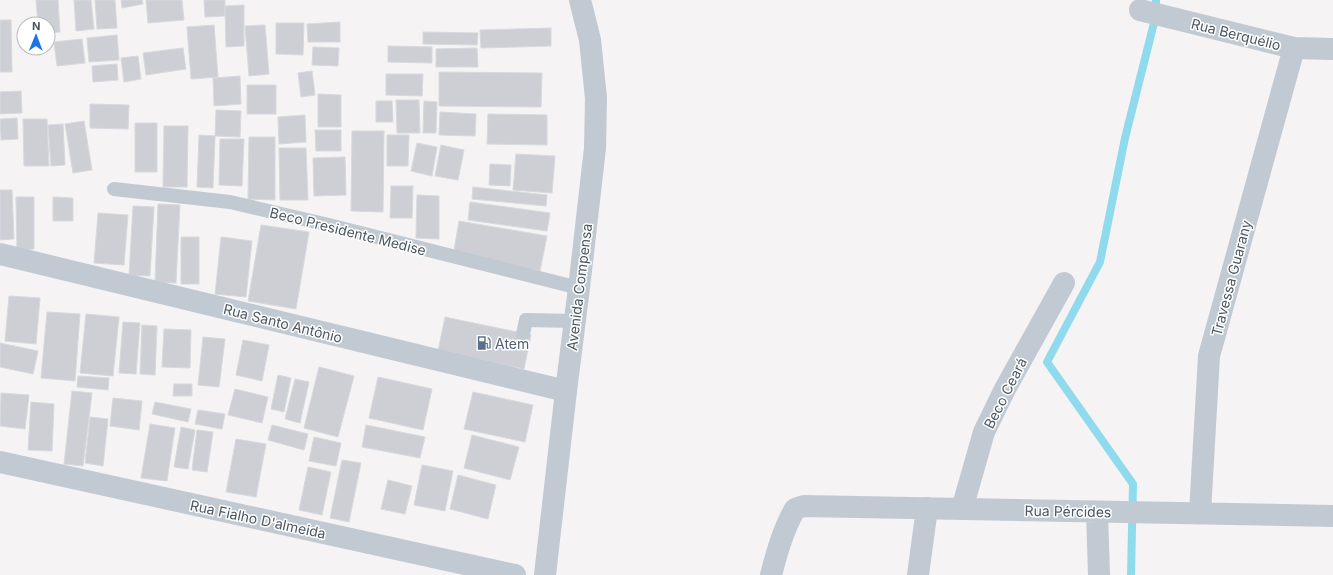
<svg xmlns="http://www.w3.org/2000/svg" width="1333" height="575" font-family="Inter,sans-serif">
<rect width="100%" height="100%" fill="#f5f3f3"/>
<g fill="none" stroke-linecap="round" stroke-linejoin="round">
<!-- stream -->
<path stroke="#90daee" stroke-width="8" d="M1131,575L1133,484L1047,362L1100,262L1125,138L1156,15V0"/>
</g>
<!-- building -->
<path fill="#cdcfd5" stroke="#d7d9de" d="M36,0H58L60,32L48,33V24H38Z
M74,0H91L94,29L76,31Z
M95,0H115L117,28L97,29Z
M121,0H142L143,4L122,8Z
M146,0H182L184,20L148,23Z
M204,0H225V16L205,17Z
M244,5V46L226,47L225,6Z
M0,20H11L12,72H0Z
M340,22V42H308L307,24Z
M276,23H304L303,55L276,54Z
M214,25L218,77L191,79L187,27Z
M265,25L269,74L249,76L245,26Z
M551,28V46L481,48L480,30Z
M423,32L478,33L477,45L423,44Z
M117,35L119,60L89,62L87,38Z
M82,39L85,63L57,66L54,42Z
M388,46L432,47V63L388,62Z
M313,47L339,48L338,66L312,65Z
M183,48L186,69L146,75L143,53Z
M477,48L478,67H436V49Z
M138,56L141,79L124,82L121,58Z
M117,64L118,80L93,82L92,66Z
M312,71L315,95L301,97L298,73Z
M439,72L542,73L541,107L439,106Z
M386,74H423L422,96L386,95Z
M240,76L241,104L214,106L213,78Z
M247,85H276V114H247Z
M21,91L22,113L0,114V92Z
M318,94L341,95V127H318Z
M396,100H419L420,133H397Z
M376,101H392L393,122H376Z
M424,101L437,102L436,133H423Z
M90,104L129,105L128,129L90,128Z
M216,110L241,111L240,137L215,136Z
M440,112L476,114L475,136L439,135Z
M488,114L547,115V145L487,144Z
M305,115L306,142L279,144L278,117Z
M17,118L18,139L1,140L0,119Z
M23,119H47L49,166H24Z
M84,121L92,170L73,173L65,124Z
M135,123H157V172H135Z
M63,124L65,165L51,166L48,125Z
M164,126H188L187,187H163Z
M315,130H341V151H316Z
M352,131H384L383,212L351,211Z
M199,135L215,136L213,188L197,187Z
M387,135H409L408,166H387Z
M249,137H275V200L248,199Z
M220,139H244L242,186L219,185Z
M417,143L437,147L432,176L411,171Z
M441,145L464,150L458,180L435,176Z
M279,148H306L308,200H280Z
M516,154L555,156L552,193L513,190Z
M345,157L346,195L314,196L313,158Z
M490,164L511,165L510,186L489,185Z
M391,186H413L412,218H390Z
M473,187L547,195L546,206L472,199Z
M0,190H12L14,239L0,240Z
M417,195L439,196V239L416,238Z
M16,197H34V249L17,250Z
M53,197L73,198V221H53Z
M470,202L550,213L547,231L468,220Z
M158,204L180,205L176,283L155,282Z
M133,206L154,207L150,276L129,275Z
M98,213L128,215L124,265L94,263Z
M459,221L547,236L540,271L453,256Z
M261,225L309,232L296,309L248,301Z
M181,237H199V284H181Z
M221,237L252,241L246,297L215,294Z
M9,296L40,298L36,344L5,341Z
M47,312L80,314L75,381L41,378Z
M86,314L119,317L113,376L80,373Z
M445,317L531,335L524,369L438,351Z
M123,322L140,323L136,374L119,373Z
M142,325L157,326L155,375L140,374Z
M164,329L191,330L190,368L162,367Z
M203,337L225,339L219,387L198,385Z
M243,340L269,345L262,381L236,375Z
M0,343L38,351L33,374L0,367Z
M319,367L354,376L338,437L304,428Z
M278,375L291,378L284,412L271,409Z
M78,376L109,378L108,390L77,387Z
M378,377L432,389L423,430L369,418Z
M295,379L309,382L300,423L285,419Z
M174,384H192V396H173Z
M235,389L268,397L262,423L228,415Z
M72,391L92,393L83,466L64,464Z
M473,392L533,405L525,442L464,429Z
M1,393L29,395L25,429L0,426Z
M113,398L142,401L139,430L110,426Z
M31,402L54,404L52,451L28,450Z
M155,402L191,409L188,422L152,414Z
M198,410L225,414L222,429L195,424Z
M90,417L108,419L103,466L85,463Z
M150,424L175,428L167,481L141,478Z
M272,425L308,434L304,450L268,440Z
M366,425L425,437L420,458L362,447Z
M181,427L195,430L188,469L174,467Z
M197,430L213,432L207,472L192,470Z
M472,435L519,447L510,480L464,468Z
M314,437L341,443L336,466L309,461Z
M236,439L266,444L256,497L226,492Z
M342,460L361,463L349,522L330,518Z
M422,465L453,471L445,511L414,505Z
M308,467L331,472L322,515L299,510Z
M458,475L496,485L488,519L450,509Z
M388,480L412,486L405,514L381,509Z"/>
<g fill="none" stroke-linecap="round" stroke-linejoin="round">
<!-- service -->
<path stroke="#c1cad2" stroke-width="14" d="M114,189L230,202L329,225L579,288
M523,334L526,320L575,321"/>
<!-- minor -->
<path stroke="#c1cad2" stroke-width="22" d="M1140,10L1294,48L1333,49
M0,254L566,391
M0,462L515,575
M962,509L984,432L1005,389L1064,283
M1097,512L1099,575
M1200,513L1209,356L1294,48
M771,575C777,552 783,530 795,509L804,506L1333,516
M918,575L927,508"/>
<!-- tertiary -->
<path stroke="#c1cad2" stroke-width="22" d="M545,575L566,391L579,288L595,148L596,98L590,40L580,0"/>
</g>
<!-- icons -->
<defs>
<symbol id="fuel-bare" viewBox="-9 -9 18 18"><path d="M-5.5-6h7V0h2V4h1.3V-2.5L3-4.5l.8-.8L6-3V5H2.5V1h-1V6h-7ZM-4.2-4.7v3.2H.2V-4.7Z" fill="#5c6f8a" stroke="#fff" stroke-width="2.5" paint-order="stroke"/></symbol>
</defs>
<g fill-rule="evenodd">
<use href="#fuel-bare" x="474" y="333" width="20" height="20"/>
</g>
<g text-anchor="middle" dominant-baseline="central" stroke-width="3" stroke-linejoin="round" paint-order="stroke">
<!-- street labels -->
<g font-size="14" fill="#4a5661" stroke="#fff">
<text transform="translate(1236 34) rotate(14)">Rua Berquélio</text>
<text transform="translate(348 231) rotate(14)">Beco Presidente Medise</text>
<text transform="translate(1231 278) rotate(-75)">Travessa Guarany</text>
<text transform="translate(579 287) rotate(-83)">Avenida Compensa</text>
<text transform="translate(283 323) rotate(14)">Rua Santo Antônio</text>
<text transform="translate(1005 393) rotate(-63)">Beco Ceará</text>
<text transform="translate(1068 511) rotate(1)">Rua Pércides</text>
<text transform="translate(258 519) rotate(12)">Rua Fialho D'almeida</text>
</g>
<!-- service labels -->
<g font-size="14" fill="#4e5e75" stroke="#fff" text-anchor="start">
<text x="495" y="343">Atem</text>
</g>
</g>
<!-- north arrow -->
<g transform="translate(36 36) rotate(1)"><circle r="19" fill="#ffffff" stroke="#b7bbc0"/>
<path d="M0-3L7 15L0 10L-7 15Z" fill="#1a73e8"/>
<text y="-6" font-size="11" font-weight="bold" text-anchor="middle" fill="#4a5661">N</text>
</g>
</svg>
